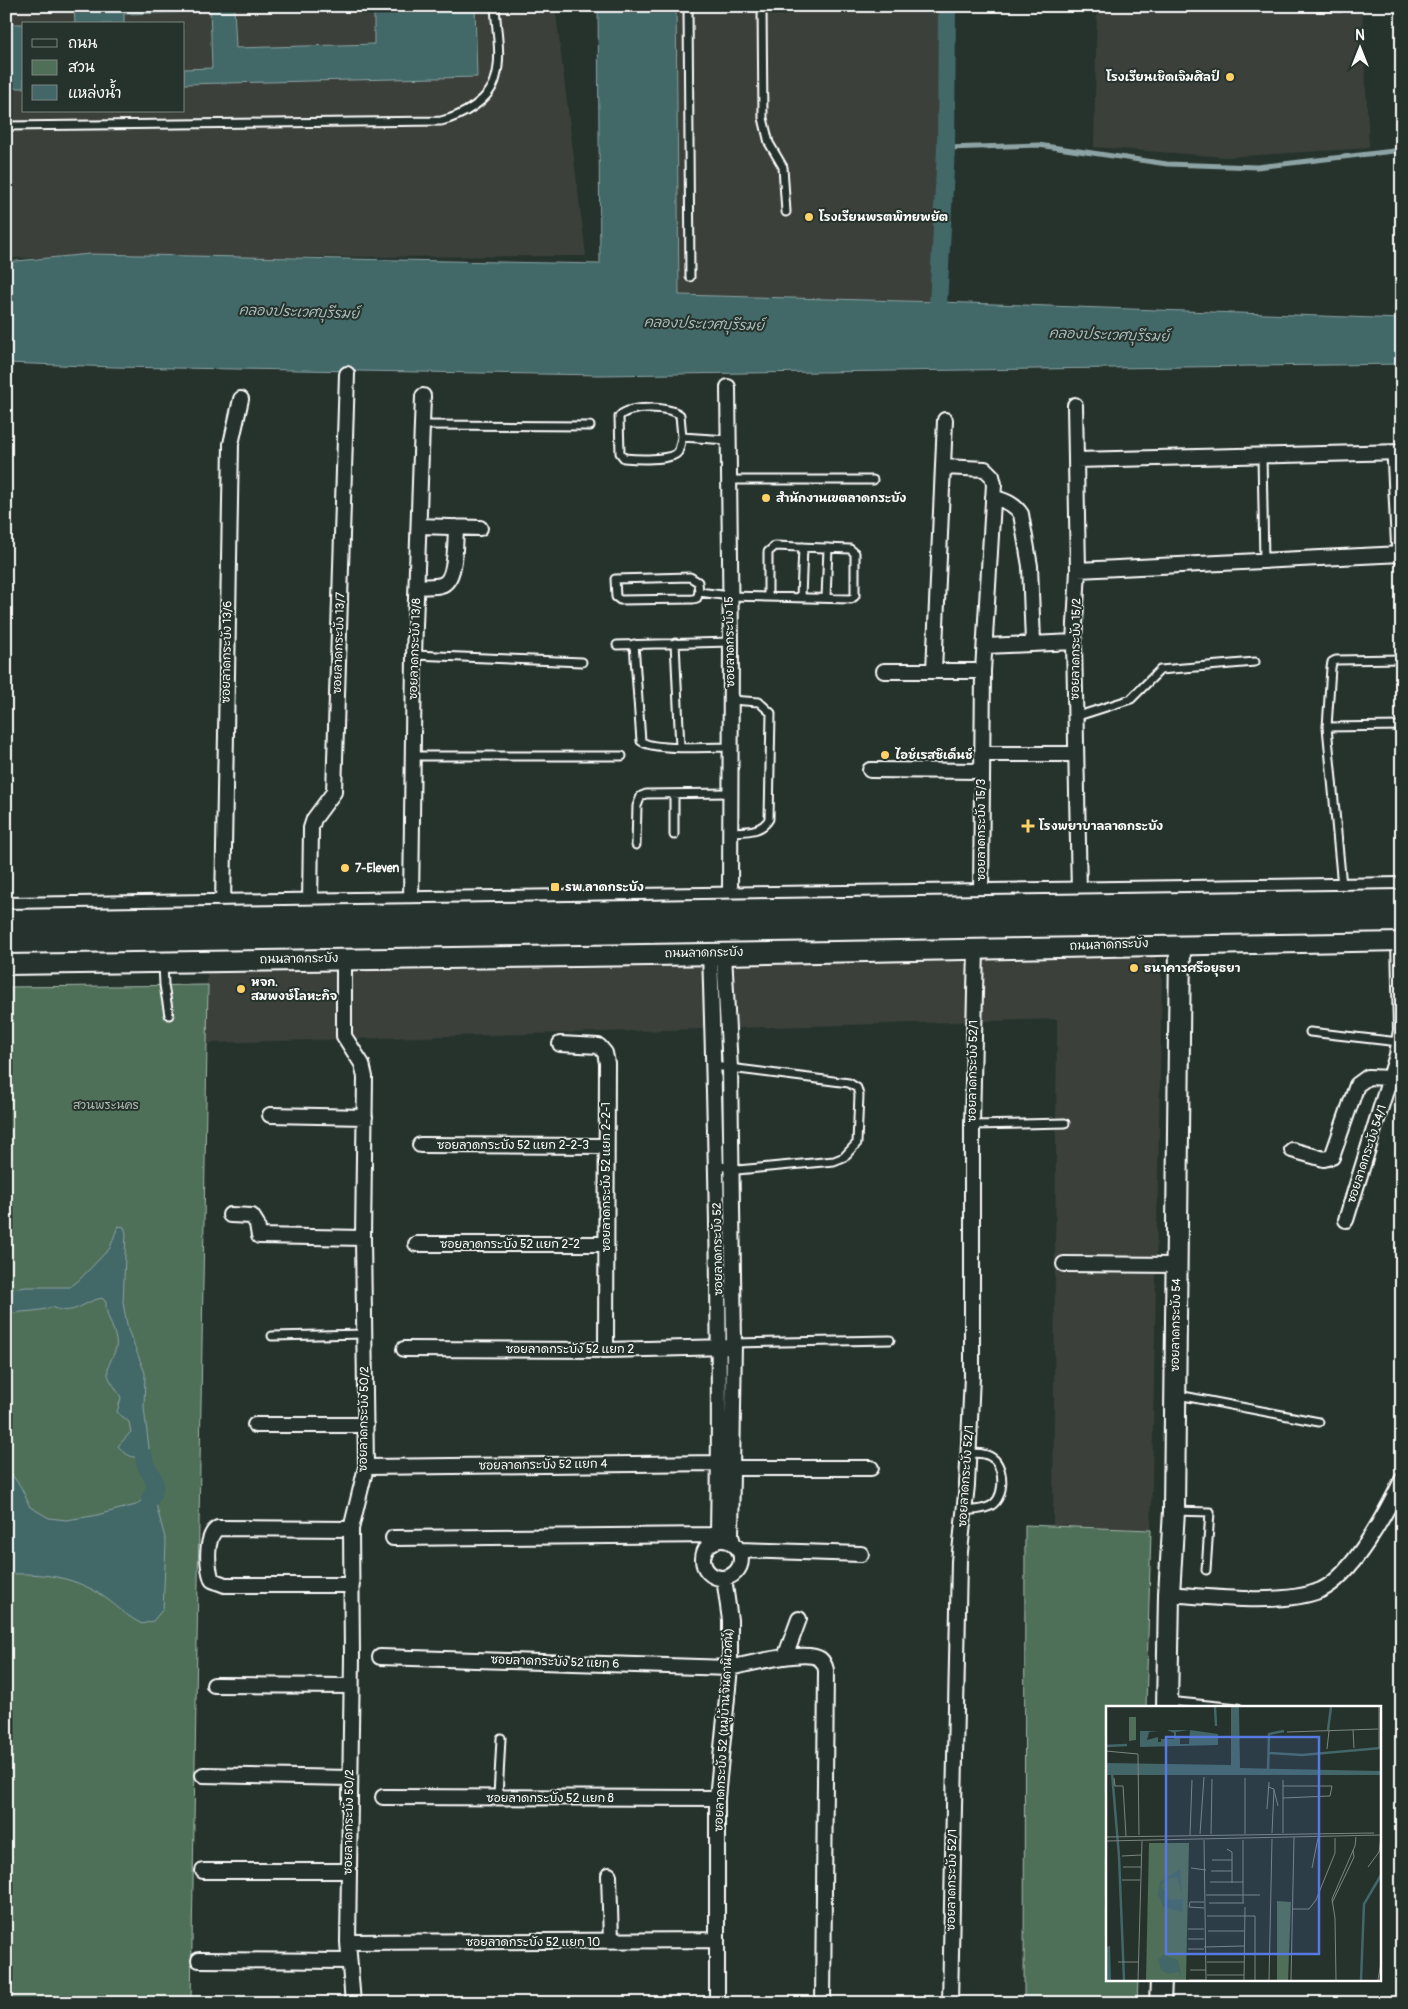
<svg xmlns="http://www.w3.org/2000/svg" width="1408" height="2009" font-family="Pangolin,'Playpen Sans Thai',sans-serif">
<rect width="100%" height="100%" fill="#26332d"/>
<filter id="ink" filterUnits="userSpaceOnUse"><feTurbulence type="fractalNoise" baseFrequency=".02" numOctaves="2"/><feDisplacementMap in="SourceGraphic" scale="10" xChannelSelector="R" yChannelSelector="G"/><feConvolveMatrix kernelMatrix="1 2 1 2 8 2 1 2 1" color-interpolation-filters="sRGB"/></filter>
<g filter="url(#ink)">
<!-- built -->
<path fill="#3b413a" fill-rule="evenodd" d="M6,6H555L586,256L6,258ZM24,24H184V111H24Z
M676,6H938L940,302L679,295Z
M1097,6H1362L1369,148L1226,157L1094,147Z
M1155,957L1162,974L1151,1530L1053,1525L1057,1019L207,1043V967Z"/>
<!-- green -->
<path fill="#4f6f59" stroke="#a7b7ac" d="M208,985L191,2003H6V987Z
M1025,1525L1151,1530L1146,1708H1107V1980H1138L1137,2003H1024Z"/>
<!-- water -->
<path fill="#436768" stroke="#8ea4a4" d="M74,6H199V12L124,14V24H36L75,23Z
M210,6H234L236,48L374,44V6H475L477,77L184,84V69L212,68Z
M598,6H676L679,295L940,302L1402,319V364L601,375L114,367L6,363V262L90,254L600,264Z
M6,24H24V88H6Z
M118,1226L124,1227L126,1233L123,1303L128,1330L145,1373L144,1408L149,1448L144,1457C132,1459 126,1455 118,1446L131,1432L129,1422L117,1412L121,1398C118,1390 109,1381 108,1374C106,1362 119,1352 116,1340C114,1326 105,1316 106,1302L102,1298C81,1302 75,1317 52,1307C36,1313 21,1310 6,1315V1290L26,1287H70L78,1281L110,1248Z
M6,1467L21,1487L30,1507L49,1518L66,1520L93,1516L136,1505L142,1500L150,1499L156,1504L166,1542L163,1609L153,1621L142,1624C128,1617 119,1608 107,1599C76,1576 43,1573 6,1574Z"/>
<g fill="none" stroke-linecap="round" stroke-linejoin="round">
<!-- stream -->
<path stroke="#8ea4a4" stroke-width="5" d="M946,148L1038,145L1167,164L1257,167L1402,150"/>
<!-- canal -->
<path stroke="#436768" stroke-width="18" d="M937,326L946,148L947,6
M144,1457C145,1475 163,1477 150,1499"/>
<defs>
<path id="service" d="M688,6L690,277
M762,6L763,118L769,143L783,167L786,212
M1305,6L1340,7
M6,126L441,121C462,116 491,100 496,77C502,55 496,28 495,6
M422,425L590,426
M682,437C681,441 680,448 678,452C671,461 635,459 624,458L620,453L619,417C626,405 671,406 680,415L682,437L728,440
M1391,452L1396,555
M1262,455L1264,560
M729,480H873
M699,592L698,582L690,577L615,579L616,597L620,600L693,599L697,598L699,592L730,596L851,599L855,596V553L850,549L775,546L768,552V597
M801,597L803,547
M826,598L828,548
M675,643L680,747
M634,644L641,741C652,751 713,747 730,747
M617,645L731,642
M414,655L582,662
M1075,717L1131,699L1160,670L1255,662
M1327,727L1402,726
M413,756H622
M674,794V835
M730,832C745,831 761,833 769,819L771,713L759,702L731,700
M636,845L637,806L641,796L646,794L730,793
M1342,886L1327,727L1331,668L1332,662L1336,660L1402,659
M163,964L164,985L169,1015
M1310,1032L1399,1042
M714,1066L849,1083L857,1088L859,1095L857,1143L844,1157L834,1161L737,1170L717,1165
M972,1125L1065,1123
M272,1336L365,1334
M734,1343L890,1340
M1178,1395L1319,1422
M965,1511C972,1510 981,1510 988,1507C1005,1501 1005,1471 995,1460C988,1453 978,1453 969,1453
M1175,1511L1210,1512L1206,1570
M1168,1701L1238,1708
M498,1797L501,1738"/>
<path id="minor" d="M728,387L731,642L730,898
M1075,405L1078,570L1074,642L1079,893
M1076,460L1402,452
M944,467L985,469L992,476L994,484L983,671L981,895
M993,497C1004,501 1014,503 1021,514L1030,566L1033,642
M419,526L480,528
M1078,570L1402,554
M417,587C425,586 434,587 441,585C457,581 455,541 456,527
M986,646L1074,642
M884,671H983
M934,671L945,420
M981,754H1076
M870,770L981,771
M411,902L414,655L423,396
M310,905L311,828L314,819L334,792L347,374
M223,906L231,444L241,399
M710,952C716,1147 721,1340 718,1535L712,1543
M724,953L730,1069L734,1343L731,1536L734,1545
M344,959V1036L362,1064L365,1077L363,1238L366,1467L351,1529L352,1657L348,1942L353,2003
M560,1044L599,1046L605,1053L607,1063L606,1350
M270,1115L365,1117
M420,1145L606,1146
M1292,1150L1324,1159L1332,1157L1357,1085L1368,1077L1391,1078
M230,1215L252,1216L257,1224L259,1236L363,1238
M1346,1220L1397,1055L1401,1030L1399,939
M416,1244H605
M1064,1264L1177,1265
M404,1349L606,1350L728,1347
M255,1425H366
M366,1467L719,1463L738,1468H871
M351,1529L218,1528C205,1536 207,1566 212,1580L225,1585H352
M393,1538L718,1535
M703 1559a19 19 0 1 1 38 0a19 19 0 1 1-38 0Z
M739,1550L861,1554
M1169,1594C1209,1597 1284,1606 1321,1590C1353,1575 1387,1511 1402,1480
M380,1657L730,1668C747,1664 807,1649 820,1659C824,1662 825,1666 826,1670L823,2003
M785,1657L799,1619
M214,1685L350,1686
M203,1775L350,1778
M383,1797L717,1798
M203,1871H349
M609,1875L611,1941
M348,1942L717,1940
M199,1960L348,1961
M717,2003V1798L730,1668V1620L724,1578
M950,2003L959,1561L967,1485L972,1376V1125L976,948"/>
<path id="secondary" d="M1167,1708L1169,1594L1174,1511L1180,943
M1160,2003L1161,1980"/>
<path id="primary" d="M6,909L1402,889
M6,963L724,953L1402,939"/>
</defs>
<!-- service casing -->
<use href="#service" stroke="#fff" stroke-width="11"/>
<!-- minor casing -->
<use href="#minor" stroke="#fff" stroke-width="18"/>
<!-- secondary casing -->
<use href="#secondary" stroke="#fff" stroke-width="24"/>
<!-- primary casing -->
<use href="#primary" stroke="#fff" stroke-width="26"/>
<!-- service -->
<use href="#service" stroke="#26332d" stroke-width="7"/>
<!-- minor -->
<use href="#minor" stroke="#26332d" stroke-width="14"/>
<!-- secondary -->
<use href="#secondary" stroke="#26332d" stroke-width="20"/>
<!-- primary -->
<use href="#primary" stroke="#26332d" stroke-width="22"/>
<defs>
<path id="primary-bridge" d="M6,921L1402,901
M6,942L1402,920"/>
</defs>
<!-- primary-bridge casing -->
<use href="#primary-bridge" stroke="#fff" stroke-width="26" stroke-linecap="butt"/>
<!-- primary-bridge -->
<use href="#primary-bridge" stroke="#26332d" stroke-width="22"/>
</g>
</g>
<!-- markers -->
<g fill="#ffd166" stroke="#26332d" stroke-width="2">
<circle cx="1230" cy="77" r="5"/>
<circle cx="809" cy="217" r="5"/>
<circle cx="766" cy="498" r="5"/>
<circle cx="885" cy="755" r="5"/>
<path d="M1025.5 818.5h5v5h5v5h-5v5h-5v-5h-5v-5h5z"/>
<circle cx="345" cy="868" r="5"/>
<rect x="550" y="882" width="10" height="10" rx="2.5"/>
<circle cx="1134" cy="968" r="5"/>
<circle cx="241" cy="989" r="5"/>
</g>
<g text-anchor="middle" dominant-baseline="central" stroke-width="4" stroke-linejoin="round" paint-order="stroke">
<!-- poi labels -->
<g font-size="12" font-weight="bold" fill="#fff" stroke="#26332d" text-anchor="start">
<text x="1220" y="77" text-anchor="end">โรงเรียนเชิดเจิมศิลป์</text>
<text x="819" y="217">โรงเรียนพรตพิทยพยัต</text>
<text x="776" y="498">สำนักงานเขตลาดกระบัง</text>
<text x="895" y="755">ไอช์เรสซิเด็นช์</text>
<text x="1039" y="826">โรงพยาบาลลาดกระบัง</text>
<text x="355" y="868">7-Eleven</text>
<text x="565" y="887">รพ.ลาดกระบัง</text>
<text x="1144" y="968">ธนาคารศรีอยุธยา</text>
<text x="251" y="982">หจก.<tspan x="251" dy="14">สมพงษ์โลหะกิจ</tspan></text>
</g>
<!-- street labels -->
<g font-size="12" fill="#fff" stroke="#26332d">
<text transform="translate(730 642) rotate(-91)">ซอยลาดกระบัง 15</text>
<text transform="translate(339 643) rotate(-88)">ซอยลาดกระบัง 13/7</text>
<text transform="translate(415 649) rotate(-88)">ซอยลาดกระบัง 13/8</text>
<text transform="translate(1076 649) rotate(-89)">ซอยลาดกระบัง 15/2</text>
<text transform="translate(227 652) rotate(-89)">ซอยลาดกระบัง 13/6</text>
<text transform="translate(981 830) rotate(-90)">ซอยลาดกระบัง 15/3</text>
<text transform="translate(1109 945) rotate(-2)">ถนนลาดกระบัง</text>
<text transform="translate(704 953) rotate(-1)">ถนนลาดกระบัง</text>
<text transform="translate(299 959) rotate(-1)">ถนนลาดกระบัง</text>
<text transform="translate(973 1071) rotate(-89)">ซอยลาดกระบัง 52/1</text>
<text x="513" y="1145">ซอยลาดกระบัง 52 แยก 2-2-3</text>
<text transform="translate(1367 1154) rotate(-72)">ซอยลาดกระบัง 54/1</text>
<text transform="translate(606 1177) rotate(-90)">ซอยลาดกระบัง 52 แยก 2-2-1</text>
<text x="510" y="1244">ซอยลาดกระบัง 52 แยก 2-2</text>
<text transform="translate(718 1249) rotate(-91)">ซอยลาดกระบัง 52</text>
<text transform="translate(1176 1325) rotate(-89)">ซอยลาดกระบัง 54</text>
<text x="570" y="1349">ซอยลาดกระบัง 52 แยก 2</text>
<text transform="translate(364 1419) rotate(-89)">ซอยลาดกระบัง 50/2</text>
<text transform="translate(543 1465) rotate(-1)">ซอยลาดกระบัง 52 แยก 4</text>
<text transform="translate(966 1476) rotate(-86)">ซอยลาดกระบัง 52/1</text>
<text transform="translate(555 1662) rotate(2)">ซอยลาดกระบัง 52 แยก 6</text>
<text transform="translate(724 1730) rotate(-87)">ซอยลาดกระบัง 52 (หมู่บ้านจินดานิเวศน์)</text>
<text x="550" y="1798">ซอยลาดกระบัง 52 แยก 8</text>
<text transform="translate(349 1822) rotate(-89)">ซอยลาดกระบัง 50/2</text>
<text transform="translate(952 1880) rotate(-89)">ซอยลาดกระบัง 52/1</text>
<text x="533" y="1942">ซอยลาดกระบัง 52 แยก 10</text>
</g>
<!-- park labels -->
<g font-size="12" fill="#b0beb4" stroke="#26332d">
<text x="106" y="1105">สวนพระนคร</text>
</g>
<!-- water labels -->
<g font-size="14" font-style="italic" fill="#abb" stroke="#26332d">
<text transform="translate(299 312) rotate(2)">คลองประเวศบุรีรมย์</text>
<text transform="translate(704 324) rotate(2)">คลองประเวศบุรีรมย์</text>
<text transform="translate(1109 335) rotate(2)">คลองประเวศบุรีรมย์</text>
</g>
</g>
<!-- overview -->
<g transform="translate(1106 1706)">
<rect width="275" height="275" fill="#26332d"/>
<path d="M23,11H30V34L23,35ZM43,137H83L80,274H40ZM171,195L185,196L182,274H171Z" fill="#4f6f59"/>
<path d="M125,1H133L134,62L275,65V69H0V57L125,59ZM61,24H83L70,26V31L82,30L74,32V38H83L84,24L112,28V39L34,41V25H52L43,26L41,34L52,31V36H55V33H68V27ZM74,163L76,188L71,171L61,173L55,180L64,194L77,193L76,206L58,201L52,189L54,176ZM4,240L5,274H0V241ZM57,249L72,254L76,274L73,266L62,268L55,264L52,254Z" fill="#436768"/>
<path fill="none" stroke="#436768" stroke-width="2.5" d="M109,1L110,20M222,24L225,1M0,40L21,39M163,47L196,49L275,42M162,65L163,28L178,25M6,67L13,150L18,274M255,274L258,198L275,169"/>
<path fill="none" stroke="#7d8581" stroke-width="1" d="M273,1V42M247,24L248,42M181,26L272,23M221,43L223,25M0,45L32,48L33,129M8,72L9,80H17L20,130M139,72V128M177,74V127M177,80H226L224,90L177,92M162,81L168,83L166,127M168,84L172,100M161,103L163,76M94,128L98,71M105,128L106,73M84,129L86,74M0,131L268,127M137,134V197M0,135L275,129M121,143L126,146V177M16,150L35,149M106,154H126M17,161H35M262,161L273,146L275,131M85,162L100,164M206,162L212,132M105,165H126M16,174H34M104,176H137M100,189H154M98,196H84L83,201L98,202M103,197H138M226,197L248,151L247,144M187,203H203L210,194L229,147V132M101,210H149V274M82,223H98M102,225H138M82,233H98M98,241L138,240M82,243H98M12,256H32M101,256H138M84,264H100M101,269H138M32,274L36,135M83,274H100L98,134M138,274L139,201M163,274L166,133M185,274L188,131M230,274L229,212L226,193L249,140L250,131M272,274L275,256"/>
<path fill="#567ae2" fill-opacity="0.15" stroke="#567ae2" stroke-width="2.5" d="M60,31H213V248H60Z"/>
<rect width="275" height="275" fill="none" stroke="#fff" stroke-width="2.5"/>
</g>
<!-- margin -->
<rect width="1408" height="2009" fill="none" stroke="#26332d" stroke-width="25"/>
<rect x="12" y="12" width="1383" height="1984" fill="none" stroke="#fff" stroke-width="2" filter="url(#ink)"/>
<!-- legend -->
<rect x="22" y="22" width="162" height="90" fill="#26332d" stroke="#7d8581"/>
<rect x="32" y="39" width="25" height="8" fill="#26332d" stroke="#7d8581"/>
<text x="68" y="48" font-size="15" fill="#ffffff">ถนน</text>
<rect x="32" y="60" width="25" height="15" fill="#4f6f59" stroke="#7d8581"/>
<text x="68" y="72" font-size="15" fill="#ffffff">สวน</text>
<rect x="32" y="85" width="25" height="15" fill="#436768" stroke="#7d8581"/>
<text x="68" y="98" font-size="15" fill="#ffffff">แหล่งน้ำ</text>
<!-- north arrow -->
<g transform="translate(1360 48)" stroke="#26332d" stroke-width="4" paint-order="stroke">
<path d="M0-4L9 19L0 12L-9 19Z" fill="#ffffff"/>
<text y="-8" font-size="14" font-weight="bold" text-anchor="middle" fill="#ffffff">N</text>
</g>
</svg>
